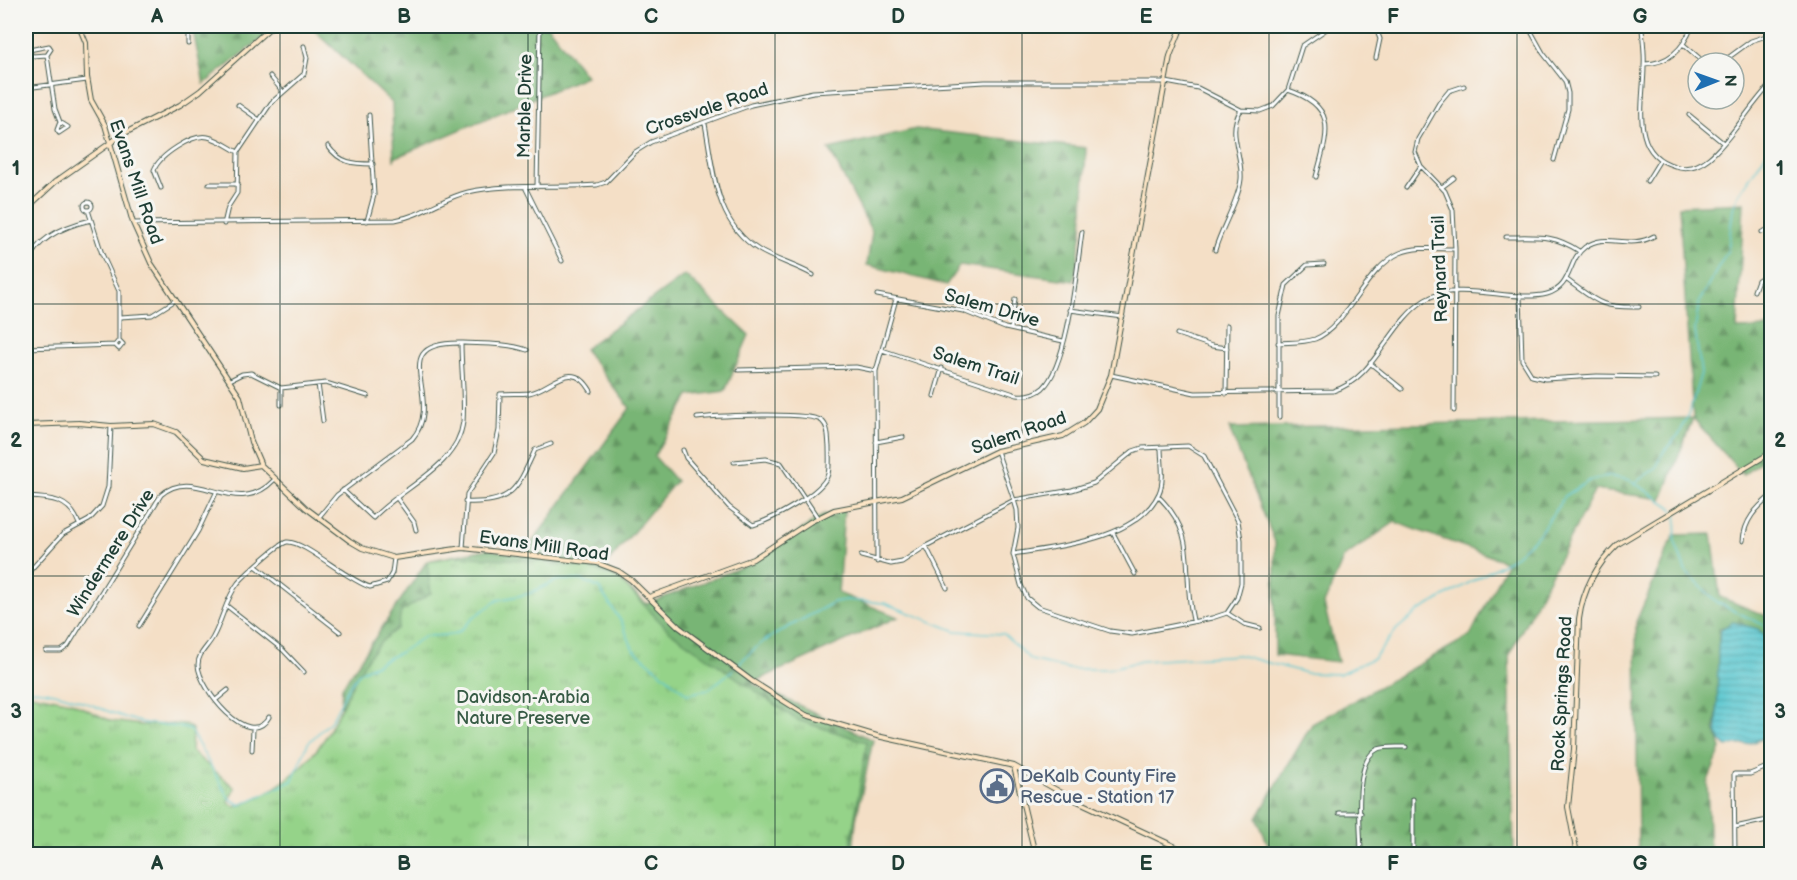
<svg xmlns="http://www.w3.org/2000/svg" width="1797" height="880" font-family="'Balsamiq Sans',sans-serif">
<defs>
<pattern id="forest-firs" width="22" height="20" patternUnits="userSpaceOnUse" patternTransform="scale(1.5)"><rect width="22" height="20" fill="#78b575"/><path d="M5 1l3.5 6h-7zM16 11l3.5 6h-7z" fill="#629461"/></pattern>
<pattern id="park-tufts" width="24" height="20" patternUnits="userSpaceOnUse" patternTransform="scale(1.5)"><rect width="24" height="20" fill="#95d389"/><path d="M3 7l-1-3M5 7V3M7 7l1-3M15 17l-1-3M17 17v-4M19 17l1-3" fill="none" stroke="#79ac71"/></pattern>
<pattern id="water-rules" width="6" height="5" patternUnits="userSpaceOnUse" patternTransform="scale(1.5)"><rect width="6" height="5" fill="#5bc8d0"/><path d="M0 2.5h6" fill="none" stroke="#4ba4aa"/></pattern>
</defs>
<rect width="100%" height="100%" fill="#f6f6f2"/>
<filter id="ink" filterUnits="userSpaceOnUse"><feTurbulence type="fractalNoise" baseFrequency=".0167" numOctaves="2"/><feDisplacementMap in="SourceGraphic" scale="12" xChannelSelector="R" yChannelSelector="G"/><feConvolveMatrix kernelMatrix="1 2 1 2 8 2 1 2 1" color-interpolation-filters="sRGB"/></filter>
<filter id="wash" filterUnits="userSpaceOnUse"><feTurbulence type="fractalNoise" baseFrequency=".008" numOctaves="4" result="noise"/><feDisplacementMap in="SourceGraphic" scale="24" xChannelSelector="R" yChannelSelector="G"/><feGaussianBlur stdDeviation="1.35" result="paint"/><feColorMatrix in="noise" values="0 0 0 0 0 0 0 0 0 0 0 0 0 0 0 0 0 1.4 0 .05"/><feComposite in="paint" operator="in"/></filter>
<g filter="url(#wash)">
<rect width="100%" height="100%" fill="#f4dfc6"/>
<!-- forest -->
<path fill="url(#forest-firs)" stroke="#4c7954" stroke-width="1.5" d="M192,26H278L204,84Z
M310,26H548L586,76L394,158V161L392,103Z
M916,129L1086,148L1082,231L1074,281L960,265L946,285L867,265L872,232L829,149Z
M1744,203L1737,329L1771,328V453L1743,475L1693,418L1662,499L1595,490L1509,655L1514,854H1272L1257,818L1312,724L1470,636L1507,562L1395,522L1344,557L1324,604L1338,662L1275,655V542L1229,428L1693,418L1679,206Z
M685,275L749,335L725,391L689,396L654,456L676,481L604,567L647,604L750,564L822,516L844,510L838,593L898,617L751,683L873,740L856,820L853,854H241L336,788L342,687L427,561L487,549L523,555L630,408L584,349Z
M1712,534L1720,597L1771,618V681L1728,626L1719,628L1718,705L1715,729L1721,749L1707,783L1710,854H1638L1636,622L1674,535Z"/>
<!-- park -->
<path fill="url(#park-tufts)" stroke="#5a885e" stroke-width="1.5" d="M454,556L536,561L595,570L619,579L668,630L797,720L867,742L849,854H26V693L71,702L111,721L141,725L184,724L192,729L191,751L235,788L228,801L235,807C270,795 305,770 325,738C347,702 360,652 398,628L401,612L431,593L427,562Z"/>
<!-- water -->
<path fill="url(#water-rules)" stroke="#3d8282" stroke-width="1.5" d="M1733,622L1758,629L1765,637L1764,660L1771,671V736L1747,744L1726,746L1720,741L1717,731L1718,647L1721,629Z"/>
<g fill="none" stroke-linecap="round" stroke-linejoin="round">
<!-- stream -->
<path stroke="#5bc8d0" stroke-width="1.5" d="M1636,482L1656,468L1664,451L1680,433L1691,407L1701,373L1695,330L1699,302L1728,250L1733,209L1738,195L1772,145
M736,666L761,643L783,630L834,602L846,600L884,603L956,631L1003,634L1031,660L1069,669H1107L1142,661L1239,655L1306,673L1339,674L1374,658L1397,629L1419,611L1513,558L1538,535L1565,496L1589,481L1607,476L1630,480L1671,507L1676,514L1677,525L1674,539L1686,572L1718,603L1772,629
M26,690C65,689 102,712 140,722C157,726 174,724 190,730L229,798L240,805L292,781L308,743L331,721L349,686L360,672L401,652L425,636L451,635L459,632L475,616L498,600L528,594L558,580H582L599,588L622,623L633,649L687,694L708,690L733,670"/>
</g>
</g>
<g filter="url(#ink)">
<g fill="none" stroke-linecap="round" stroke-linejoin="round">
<defs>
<path id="street" d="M188,26V44
M1375,26L1380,39L1376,58
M1528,26L1543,53L1565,81L1568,93V109L1554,160
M1642,29C1643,41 1645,54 1644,66C1644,101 1629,154 1675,166C1687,170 1699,166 1709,158C1730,141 1751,104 1772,83
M1684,45L1705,63
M47,55L32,56L29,50L49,46L51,49L47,55L55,109L60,122L68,127L59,133L57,130L60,122
M1721,63L1751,41L1772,34
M1645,64C1669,63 1684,48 1692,26
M270,76L283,92
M26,88L87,80
M1288,90C1340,107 1327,135 1316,177
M238,105L258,119
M1689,115L1722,142
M705,124C714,170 714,222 759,250C775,260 796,265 813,275
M328,146C340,163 353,164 373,164
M1647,181L1660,160
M209,184H238
M537,187L540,26
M1442,187L1454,178
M161,188L154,170C159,156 193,133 208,137C218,139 229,147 238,152
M1406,188L1421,166
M526,189L562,261
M84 206a4 4 0 1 1 8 0a4 4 0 1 1-8 0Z
M88,210L102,254L119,291V340L115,345L119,349L123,344L119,340
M367,221L374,195L369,115
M133,223L395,220C421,216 442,198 468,192C507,183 556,188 597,185L606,182L635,152L651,142L751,105L813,92L985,82H1166L1198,88L1241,110L1260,111L1273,106L1288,90L1302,46L1331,26
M224,224L228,207L237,193L238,152L271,103L304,74L307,58L304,46
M1762,232L1772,228
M1506,237C1537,237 1553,234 1579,251
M1215,250C1221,228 1239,200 1241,179C1243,155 1226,132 1241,110
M26,268C33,239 65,226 91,220
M1567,280C1598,302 1600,308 1639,307
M1754,291L1758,280L1772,271
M877,295L963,311L1005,328L1063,341
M1520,295L1522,360L1532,376L1545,379L1597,376L1655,377
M1070,310L1123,317
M120,317L152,315L176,300
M1011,329L1015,299
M1177,334L1212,346L1227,348
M1278,343C1290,342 1303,343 1315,339C1347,327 1365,268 1400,253C1417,246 1437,249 1455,249
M26,348L115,345
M882,350L1017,395C1026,396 1035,395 1043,388C1068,365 1077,267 1082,232
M1370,363L1402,389
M738,370L856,367L876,371
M1111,375L1195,393L1333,391C1375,379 1389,323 1425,300C1459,279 1511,303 1547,294C1573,287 1567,260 1585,247C1608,231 1627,251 1654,236
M230,380L242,374L251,373L281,388L326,383L368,396
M318,384L323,421
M1226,394L1227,325
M934,396L942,368
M281,405V388
M1454,411L1455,249L1453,210L1445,191L1421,166L1415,152L1418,139L1439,103L1449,91L1464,86
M1279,417V316L1286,285L1307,265L1324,264
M876,442L903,437
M683,450L686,458L729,507L753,525C771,520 823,493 828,474C830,466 829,455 829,447C828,438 829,427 822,421C810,411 716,416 697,418
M734,462L766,459L781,463L818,518
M343,490L373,518C401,487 457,468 463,422C465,396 461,369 461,343
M1158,496C1200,537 1181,570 1193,620
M27,497C52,498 70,499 79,524
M396,497L414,522L416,530
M465,502C512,504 517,489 535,450L551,444
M319,517L337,495L412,439C448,398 380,341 463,343C484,344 506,343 527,350
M1113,533L1135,574
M1743,541C1744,521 1756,508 1772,495
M926,546L947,588
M463,548L467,494L494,453L499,430L500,394C509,393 520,394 529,393C552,389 571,357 591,391
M1013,554C1056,547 1138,540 1159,493C1165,480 1161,461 1161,447
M861,556L891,564L902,562L926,546L1014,500L1072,490L1094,483L1133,451L1142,448L1188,446L1204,456L1238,521L1241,540V583L1237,598L1227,613L1212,618L1132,634L1110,631L1038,607L1027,598L1021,585L1013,554L1018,528L1017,510L1014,500L997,451
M877,562L876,371L896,299
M257,567L340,632
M26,575L63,534L89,520L102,506L108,487L111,426
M227,606L283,650L304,672
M1227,613L1244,624L1260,628
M139,626L198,531L216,493
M46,651H61L68,646L161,495C196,464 235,521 274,480
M217,699L228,690
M269,717C249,752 199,688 198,665C198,653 208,647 213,637C222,621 226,598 238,583C245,575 278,544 287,542C303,540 347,580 370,587L387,582L392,573L394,558
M252,750L253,729
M1413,799V854
M1339,813H1361
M1735,827L1772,819
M1361,854C1361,830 1352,760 1378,749C1386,746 1397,747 1406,747
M1735,854L1734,774H1750L1772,765"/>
<path id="secondary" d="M79,26L86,43L87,77L91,100L105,125L133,223L151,263L240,397L251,442L261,465L306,508L350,541L362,548L394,558L463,548L597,563L618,571L631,580L679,627L752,681L806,715L877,736L1014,766L1071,798L1191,854
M26,209L55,182L123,134L180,105L200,91L272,26
M26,425L79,423L111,426L154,424L176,432L204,459L243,468L261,465
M649,597L753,559L810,522L834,510L902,497L997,451L1063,436L1084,423L1097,409L1111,375L1170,56L1182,26
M1014,767L1035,854
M1577,854L1568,807L1574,749L1579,619C1583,589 1597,564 1618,544L1772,452"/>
</defs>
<!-- street casing -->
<use href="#street" stroke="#3f554a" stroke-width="5"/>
<!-- secondary casing -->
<use href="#secondary" stroke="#3f554a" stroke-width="6"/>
<!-- street -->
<use href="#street" stroke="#fff" stroke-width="3"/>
<!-- secondary -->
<use href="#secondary" stroke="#fde5c5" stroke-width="4"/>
</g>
</g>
<!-- grid -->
<path fill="none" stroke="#1f3d34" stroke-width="1.5" stroke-opacity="0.55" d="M280,26V854M528,26V854M775,26V854M1022,26V854M1269,26V854M1517,26V854M26,304H1772M26,576H1772"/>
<!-- icons -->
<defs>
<symbol id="civic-ring" viewBox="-11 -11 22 22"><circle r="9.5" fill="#f6f6f2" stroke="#5c6f8a" stroke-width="1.5"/><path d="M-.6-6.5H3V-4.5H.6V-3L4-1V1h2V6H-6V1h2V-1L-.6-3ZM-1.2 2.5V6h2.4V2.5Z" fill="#5c6f8a"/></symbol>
</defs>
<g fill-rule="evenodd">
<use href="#civic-ring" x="978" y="767" width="38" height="38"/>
</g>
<g text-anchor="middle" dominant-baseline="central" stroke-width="6" stroke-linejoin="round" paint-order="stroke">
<!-- street labels -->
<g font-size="18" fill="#1f3d34" stroke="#f6f6f2">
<text transform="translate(525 106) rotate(-89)">Marble Drive</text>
<text transform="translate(707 109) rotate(-19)">Crossvale Road</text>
<text transform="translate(136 182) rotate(71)">Evans Mill Road</text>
<text transform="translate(1440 269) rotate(-92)">Reynard Trail</text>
<text transform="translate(992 308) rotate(16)">Salem Drive</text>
<text transform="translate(976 366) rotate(18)">Salem Trail</text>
<text transform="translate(1019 433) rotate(-19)">Salem Road</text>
<text transform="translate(544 546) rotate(8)">Evans Mill Road</text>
<text transform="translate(111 553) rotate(-58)">Windermere Drive</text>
<text transform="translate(1562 694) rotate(-87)">Rock Springs Road</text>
</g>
<!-- park labels -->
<g font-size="18" fill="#375b45" stroke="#f6f6f2">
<text x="523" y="697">Davidson-Arabia<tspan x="523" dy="21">Nature Preserve</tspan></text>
</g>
<!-- service labels -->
<g font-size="18" fill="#4e5e75" stroke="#f6f6f2" text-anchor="start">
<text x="1020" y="776">DeKalb County Fire<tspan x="1020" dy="21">Rescue - Station 17</tspan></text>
</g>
</g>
<!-- margin -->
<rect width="1797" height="880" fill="none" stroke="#f6f6f2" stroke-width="66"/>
<!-- north arrow -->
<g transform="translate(1716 81) rotate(89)"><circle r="28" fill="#f6f6f2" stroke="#a0aca6" stroke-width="1.5"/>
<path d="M0-4.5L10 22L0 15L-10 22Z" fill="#1f6fb2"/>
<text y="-9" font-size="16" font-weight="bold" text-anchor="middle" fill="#1f3d34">N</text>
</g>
<rect x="33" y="33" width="1731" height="814" fill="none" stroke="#1f3d34" stroke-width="2"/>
<g font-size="20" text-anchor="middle" font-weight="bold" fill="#1f3d34">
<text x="157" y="23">A</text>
<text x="404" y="23">B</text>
<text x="651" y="23">C</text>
<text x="898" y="23">D</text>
<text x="1146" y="23">E</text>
<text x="1393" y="23">F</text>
<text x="1640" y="23">G</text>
<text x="16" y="175">1</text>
<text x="1780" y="175">1</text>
<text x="16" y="447">2</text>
<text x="1780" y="447">2</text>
<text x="16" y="718">3</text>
<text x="1780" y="718">3</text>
<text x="157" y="870">A</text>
<text x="404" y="870">B</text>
<text x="651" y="870">C</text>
<text x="898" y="870">D</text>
<text x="1146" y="870">E</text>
<text x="1393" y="870">F</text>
<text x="1640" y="870">G</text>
</g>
</svg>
